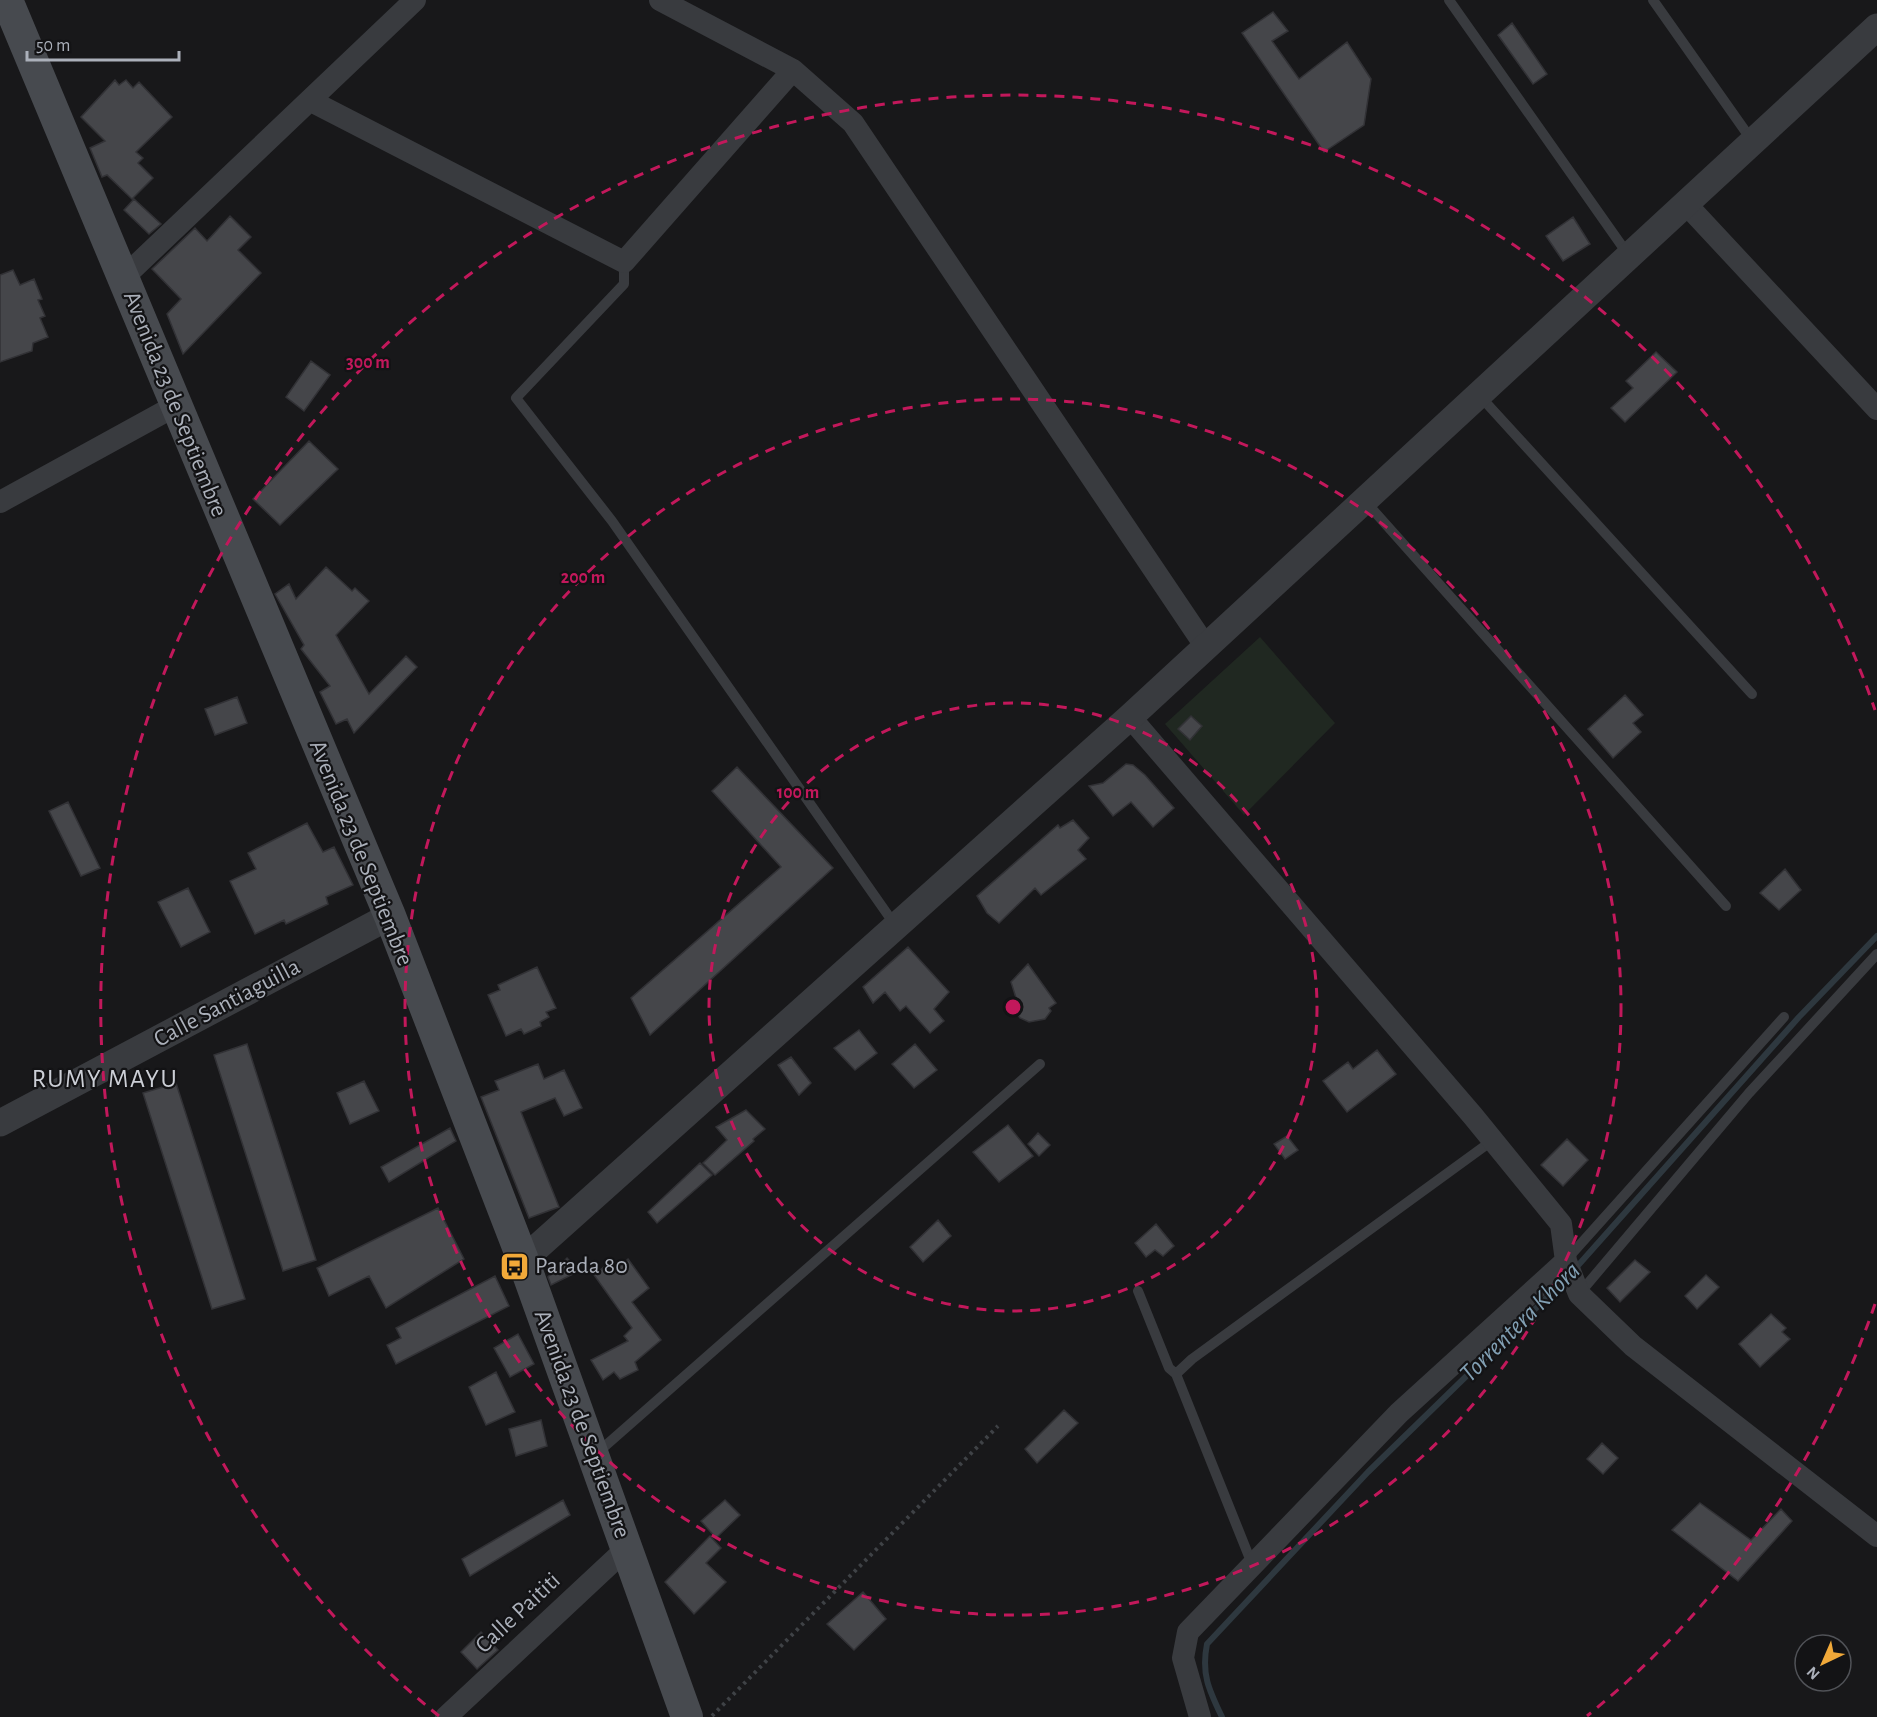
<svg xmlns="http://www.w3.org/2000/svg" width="1877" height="1717" font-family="'Alegreya Sans',sans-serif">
<rect width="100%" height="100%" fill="#18181a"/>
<!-- green -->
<path fill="#202821" d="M1260,637L1335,723L1244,815L1165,724Z"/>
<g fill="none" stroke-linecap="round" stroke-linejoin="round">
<!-- stream -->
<path stroke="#2e383f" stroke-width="6" d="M1574,1270L1799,1017L1877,936
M1222,1717C1209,1690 1201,1674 1207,1644L1368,1472L1567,1278"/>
</g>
<!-- building -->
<path fill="#45464a" stroke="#323236" stroke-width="1.5" d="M1273,12L1288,31L1272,41L1299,79L1347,42L1371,79L1364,125L1324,152L1242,33Z
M1512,23L1547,74L1533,84L1498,35Z
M115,80L119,85L126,80L133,88L139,82L172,117L136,152L143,158L138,163L153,178L132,199L107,175L102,177L90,148L105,141L81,117Z
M134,199L161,224L149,234L124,210Z
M230,216L251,237L238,250L261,273L183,354L167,314L181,299L152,269L195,228L207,241Z
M1573,217L1590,244L1563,261L1546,236Z
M13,270L20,285L34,279L42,299L38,300L45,316L40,318L48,337L33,343L32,351L0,362V275Z
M1656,352L1677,372L1625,422L1611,408L1633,388L1626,381Z
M311,361L330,375L304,411L286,397Z
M309,441L338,469L280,525L253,499Z
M326,567L352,591L355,588L369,601L336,635L369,694L406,656L417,667L354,733L347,719L336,724L320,692L330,686L301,649L304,645L275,594L289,584L296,599Z
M1625,695L1643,715L1633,723L1641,732L1613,758L1588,729Z
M237,697L247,723L215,735L205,709Z
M1191,716L1202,726L1190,740L1178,729Z
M1126,764L1133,765L1145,775L1174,808L1153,827L1131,802L1113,816L1089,786L1103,783Z
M737,767L833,868L650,1035L631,998L781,867L712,791Z
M68,802L100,868L81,876L49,811Z
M1073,820L1089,838L1078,850L1086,859L1041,895L1035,888L999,923L987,913L977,896L1058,825L1060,828Z
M307,823L323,852L334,847L353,885L326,897L328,904L286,924L284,920L255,934L230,881L256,869L248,853Z
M1785,869L1801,890L1779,910L1760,893Z
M188,888L210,932L181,947L158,902Z
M908,947L949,992L934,1009L944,1021L930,1033L906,1006L900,1011L885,992L873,1003L863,987Z
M1028,964L1056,1003L1049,1008L1051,1011L1045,1019L1029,1022L1020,1018L1012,1007L1017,1001L1011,982Z
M537,967L556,1008L546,1012L549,1017L540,1022L541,1026L524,1034L521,1029L506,1036L488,995L500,990L498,985Z
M859,1030L877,1053L855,1070L834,1048Z
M247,1044L316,1260L283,1271L214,1055Z
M915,1044L937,1070L914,1088L892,1064Z
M1377,1050L1396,1074L1347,1112L1323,1081L1348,1062L1353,1069Z
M791,1057L811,1083L799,1095L778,1065Z
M538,1064L544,1079L564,1070L582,1108L564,1116L555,1098L521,1112L559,1207L529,1218L481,1097L499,1090L495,1081Z
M364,1081L379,1111L350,1124L337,1093Z
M176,1083L245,1299L212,1309L143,1093Z
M746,1110L765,1129L753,1139L754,1141L715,1175L703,1163L727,1140L716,1127Z
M1008,1125L1033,1156L999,1182L973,1152Z
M450,1128L456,1141L389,1182L381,1167Z
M1038,1133L1050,1145L1039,1156L1028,1144Z
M1287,1136L1298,1150L1285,1159L1274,1144Z
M1567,1139L1588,1160L1563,1186L1541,1165Z
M700,1163L712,1175L657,1223L648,1212Z
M438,1208L464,1259L386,1308L369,1276L329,1296L317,1268Z
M938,1220L951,1236L923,1262L910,1247Z
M1156,1224L1174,1246L1163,1256L1155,1250L1146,1257L1135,1243Z
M567,1258L579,1271L551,1285L548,1277Z
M628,1259L649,1288L632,1302L661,1340L635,1362L638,1370L620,1379L614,1372L603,1380L591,1360L628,1341L624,1336L632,1328L594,1275L605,1266L611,1274Z
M1635,1260L1650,1272L1620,1302L1607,1288Z
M1706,1275L1719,1287L1697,1309L1685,1296Z
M495,1276L509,1306L396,1364L387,1345L401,1338L396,1328Z
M1771,1314L1786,1328L1782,1332L1790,1339L1760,1367L1739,1344Z
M518,1334L534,1364L510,1377L494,1348Z
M496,1372L515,1412L486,1425L469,1387Z
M1064,1410L1078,1423L1037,1463L1025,1449Z
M541,1420L547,1446L516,1456L509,1429Z
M1602,1443L1618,1458L1603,1474L1587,1459Z
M563,1500L570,1515L470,1576L462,1559Z
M725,1500L740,1515L716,1538L701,1521Z
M1700,1503L1751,1540L1781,1509L1792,1521L1738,1581L1672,1530Z
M710,1536L721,1548L706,1563L726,1582L694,1614L665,1582Z
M863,1592L886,1619L854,1650L827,1624Z
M481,1632L498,1650L477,1669L461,1652Z"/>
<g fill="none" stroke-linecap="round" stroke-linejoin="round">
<!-- path -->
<path stroke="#3f4246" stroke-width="4" stroke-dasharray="3 4.5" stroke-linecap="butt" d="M712,1716L998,1426"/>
<!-- service -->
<path stroke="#393b3f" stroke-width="10" d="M1449,0L1629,256
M1653,0L1753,142
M624,262V284L516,398L612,521L895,925
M1479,395L1752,694
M1365,501L1726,906
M1568,1258L1784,1017
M1138,1291L1169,1368L1176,1374
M1579,1294L1749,1093L1877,954
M596,1454L1040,1064
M1252,1564L1176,1374L1192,1359L1493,1140"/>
<!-- minor -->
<path stroke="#393b3f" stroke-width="22" d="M660,0L793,70L853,123L1206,647
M311,101L624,262L793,70
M1686,204L1877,409
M124,277L415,0
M0,502L175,406
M1130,717L1473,1116L1561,1224L1566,1261L1579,1294L1633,1346L1877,1536
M446,1717L627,1548
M1200,1717L1183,1658L1188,1632L1399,1413L1566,1261"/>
<!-- tertiary -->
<path stroke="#393b3f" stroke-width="27" d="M0,1123L390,916
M523,1260L1130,717L1877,27"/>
<!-- secondary -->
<path stroke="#474a4f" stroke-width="32" d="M7,0L390,916L523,1260L687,1717"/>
</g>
<!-- distance rings -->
<g fill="none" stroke="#c2185b" stroke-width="3" stroke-dasharray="10 8">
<circle cx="1013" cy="1007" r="304"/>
<circle cx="1013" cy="1007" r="608"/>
<path d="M1875 1304A912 912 0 0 1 1587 1716M439 1716A912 912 0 1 1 1875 710"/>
</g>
<!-- icons -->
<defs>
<symbol id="bus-square" viewBox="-11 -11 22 22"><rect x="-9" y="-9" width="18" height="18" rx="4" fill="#f1a939" stroke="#131315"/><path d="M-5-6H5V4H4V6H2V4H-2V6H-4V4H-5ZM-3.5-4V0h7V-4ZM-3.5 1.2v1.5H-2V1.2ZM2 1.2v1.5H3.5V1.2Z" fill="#111"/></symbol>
</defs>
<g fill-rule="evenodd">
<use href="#bus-square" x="498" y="1250" width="33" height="33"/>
</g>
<g text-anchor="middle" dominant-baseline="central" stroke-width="4.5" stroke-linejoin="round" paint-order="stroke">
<!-- street labels -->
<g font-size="24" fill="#abb0ba" stroke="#131315">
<text transform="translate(175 404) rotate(68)">Avenida 23 de Septiembre</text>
<text transform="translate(361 853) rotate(68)">Avenida 23 de Septiembre</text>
<text transform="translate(227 1003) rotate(-28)">Calle Santiaguilla</text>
<text transform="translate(582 1424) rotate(70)">Avenida 23 de Septiembre</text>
<text transform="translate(518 1613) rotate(-43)">Calle Paititi</text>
</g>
<!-- poi labels -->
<g font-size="24" fill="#abb0ba" stroke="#131315" text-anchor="start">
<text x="535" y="1266">Parada 80</text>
</g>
<!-- neighbourhood labels -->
<g font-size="26" letter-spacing="1.5" fill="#cccfd6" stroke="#131315">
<text x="105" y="1079">RUMY MAYU</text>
</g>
<!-- water labels -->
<g font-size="26" font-style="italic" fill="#82a0b4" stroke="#131315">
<text transform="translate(1520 1322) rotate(-45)">Torrentera Khora</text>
</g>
</g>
<circle cx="1013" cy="1007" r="9" fill="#c2185b" stroke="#131315" stroke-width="3"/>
<g font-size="18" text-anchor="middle" font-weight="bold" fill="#c2185b" stroke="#131315" stroke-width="4.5" stroke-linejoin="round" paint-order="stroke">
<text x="368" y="368">300 m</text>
<text x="583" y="583">200 m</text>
<text x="798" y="798">100 m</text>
</g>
<!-- north arrow -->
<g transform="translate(1823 1663) rotate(224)"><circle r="28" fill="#131315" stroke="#505257" stroke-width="1.5"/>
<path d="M0-4.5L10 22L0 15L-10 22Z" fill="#f1a939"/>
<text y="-9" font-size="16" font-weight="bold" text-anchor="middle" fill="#abb0ba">N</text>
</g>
<!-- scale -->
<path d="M27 51v9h152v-9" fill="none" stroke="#abb0ba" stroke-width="3"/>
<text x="36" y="51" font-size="18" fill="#abb0ba" stroke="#131315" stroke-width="4.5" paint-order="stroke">50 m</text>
</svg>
